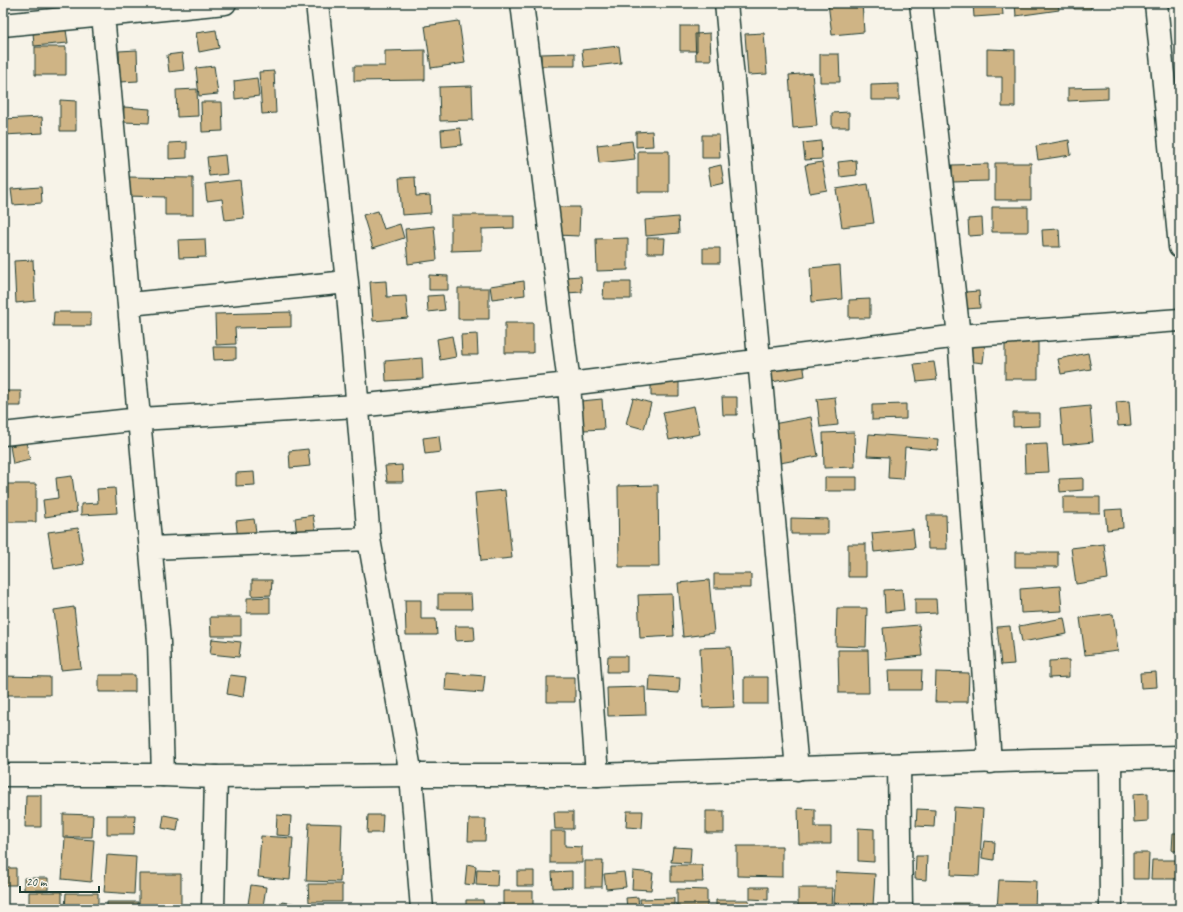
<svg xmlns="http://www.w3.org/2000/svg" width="1183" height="912" font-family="Caveat,sans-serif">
<rect width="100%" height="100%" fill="#f7f3e8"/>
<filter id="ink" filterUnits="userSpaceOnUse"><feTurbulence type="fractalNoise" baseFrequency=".025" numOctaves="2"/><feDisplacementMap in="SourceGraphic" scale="8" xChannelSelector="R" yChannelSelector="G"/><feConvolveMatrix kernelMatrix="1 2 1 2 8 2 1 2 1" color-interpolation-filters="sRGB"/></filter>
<g filter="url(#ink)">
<!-- building -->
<path fill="#cfb485" stroke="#1f3d34" d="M618,3H652V4L618,5Z
M828,3H862L864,32L832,35Z
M973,3H1002L1003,15L974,17Z
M1015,3H1058L1059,10L1016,16Z
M1074,3H1091V9H1074Z
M459,21L465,63L431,68L425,26Z
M680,26H697V51H680Z
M66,30L68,43L34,46L33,32Z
M216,30L219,48L199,52L196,33Z
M710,33L711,60H696L695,34Z
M764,33L767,74L748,75L745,34Z
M619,46L621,63L584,67L582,50Z
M35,47H66V75H35Z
M987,49L1015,50V107H1002V77H987Z
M137,50L138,81L120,82L119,51Z
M425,50V80L354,81V66H385V51Z
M182,53L184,70L169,72L167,55Z
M575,53V66H541V54Z
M820,54H839L840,82H820Z
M214,66L218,94L199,96L196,68Z
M274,71L276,113L262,114L259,72Z
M812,73L817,126L793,128L789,75Z
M257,78L259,96L235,99L234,81Z
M899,84V100H871V85Z
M472,86L473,120L440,121L439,87Z
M1108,87V99L1068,101V88Z
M197,89L198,116L177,117L176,90Z
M60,100L76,101V131H60Z
M201,102H222L223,131L202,132Z
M124,107L150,109L149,123L123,122Z
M849,112V127H832V113Z
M42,117L43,133L3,135V119Z
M460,128L462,145L442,147L441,130Z
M652,131L653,146L636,147V132Z
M702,135H719L720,158H702Z
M1069,140L1071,155L1038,160L1036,146Z
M632,141L635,159L599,163L597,145Z
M821,141L822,159L805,160L803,143Z
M187,142V158L169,159V143Z
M638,151H669V192H638Z
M225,155L227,174L209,176L207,157Z
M856,160L857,175L840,177L838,162Z
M822,162L827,190L810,193L805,165Z
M995,163H1031V200H995Z
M988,164V181L952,182V165Z
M721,165L724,183L711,186L708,168Z
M127,177L193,178V215H165V197L127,196Z
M415,177L416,196L430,195L431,213L402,215L399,178Z
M240,180L244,218L225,220L222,199L207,201L205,184Z
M868,184L874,223L842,227L836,189Z
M41,187L42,203L13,205L11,189Z
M557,207H580L579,236L556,235Z
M992,207H1028V232H992Z
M378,211L384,229L400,224L404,238L373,248L363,215Z
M451,215H514V228L482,229V250L451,251Z
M678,217L679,233L646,236L645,220Z
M982,218L983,235L969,236L968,219Z
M434,226L437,260L408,264L405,229Z
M1059,229L1060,247H1043L1042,230Z
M628,238V270L597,271L596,239Z
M647,238H665L664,253H647Z
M205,239L206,257L179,258L178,240Z
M703,248H720V263H703Z
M33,260L35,301L16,303L14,261Z
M840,265L842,299L812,302L810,268Z
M429,275L448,276V290H429Z
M581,276L582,292L566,293L565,277Z
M386,281L387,297L406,296L408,318L373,321L370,282Z
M524,281L525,295L492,299L490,286Z
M604,282H631V299H603Z
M458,288H489V319H458Z
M979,291L980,308L966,309L965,292Z
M443,295L445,310L428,312L427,296Z
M870,299V318H849V300Z
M54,312H91V326H53Z
M291,312V327L235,328L236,344L216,345L215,314Z
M505,323H533V353H505Z
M477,334L478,355H462L461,335Z
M452,336L456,357L440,360L437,339Z
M1005,340H1038V379H1005Z
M969,344L985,346L983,363L967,361Z
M213,347H236V359L214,360Z
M1088,353L1091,369L1061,374L1058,359Z
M422,358L423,379L386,381L385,361Z
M803,362L805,376L772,382L770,369Z
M934,362L937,380L917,382L914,364Z
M651,376H679V396H651Z
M3,391H21V406H3Z
M722,397H737V415H723Z
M835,397L838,425L820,427L817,399Z
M633,398L651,403L644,429L626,424Z
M602,399L604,429L584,430L581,401Z
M1129,401L1131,425L1118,426L1116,402Z
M906,404V419L872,420V405Z
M694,406L700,434L669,440L663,412Z
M1090,406L1093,442L1063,445L1060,409Z
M1013,413H1040V426L1013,427Z
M811,417L818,456L780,463L773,424Z
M854,432L855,467L824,468L823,433Z
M869,434L938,439L937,450L905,447L903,479L888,478L889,457L867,456Z
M439,436L441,452L425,454L423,438Z
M26,442L30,460L13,464L10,446Z
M1047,444L1049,472L1025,473L1024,445Z
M308,449L310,466L290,468L289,451Z
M402,465L403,482H387L385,466Z
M254,472L255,485L236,486V473Z
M72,476L77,512L45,517L43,500L58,498L56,478Z
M825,477H857V491H825Z
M1083,478V490L1060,492L1059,479Z
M3,484H36V522H3Z
M658,485L659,567H619L618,486Z
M115,488L117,513L81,515V504L98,503L97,489Z
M505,490L512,558L481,561L475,493Z
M1063,497H1100V513H1063Z
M1122,509L1123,528L1107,530L1105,510Z
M313,515L316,533L297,536L295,518Z
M927,515H946L947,549H928Z
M791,518L828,519V534H791Z
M254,519L257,538L238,540L236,521Z
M78,528L84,564L54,569L48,532Z
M913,529L915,548L874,552L872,533Z
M848,544H866V577H848Z
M1104,544L1108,579L1076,584L1071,548Z
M1015,552H1058V567H1015Z
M714,574H751V588H714Z
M252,580H272L271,595L252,596Z
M709,580L714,633L683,637L678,583Z
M1060,586L1062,611L1021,613L1020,589Z
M902,589L904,610L885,612L884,590Z
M438,594H471L472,609H438Z
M672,594L674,636L640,638L638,595Z
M270,597V613H247V598Z
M915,599H936L937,613L915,614Z
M405,600H421V619H436L437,635H406Z
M74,607L81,668L61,670L54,610Z
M837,608H867L866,647L836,646Z
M1113,614L1118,651L1085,655L1080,618Z
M210,617H241V636H211Z
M1064,618L1067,634L1022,642L1019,626Z
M919,625L922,656L886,660L883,628Z
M455,626H474L475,640L456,641Z
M1010,626L1014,664L1001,665L997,627Z
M212,639L241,642L239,657L210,654Z
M731,647L734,707L703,708L700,648Z
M838,650H868L869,693H839Z
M608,656H627V672H607Z
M1069,660V677L1049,678V661Z
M888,670H922L921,690H889Z
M936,672L969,673L968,702H935Z
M1156,672L1157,687L1141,688L1140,673Z
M446,673L485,676L483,693L445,690Z
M99,675H135V692H99Z
M230,675L246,677L243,697L227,694Z
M3,676L50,677V695H3Z
M650,676L680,678L679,693L649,691Z
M547,677H575V702H547Z
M744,677H768V704H744Z
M645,687L646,715L608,716L607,688Z
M1148,793V821L1134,822L1133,794Z
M26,795H41V827H25Z
M954,807L983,809L979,876L951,875Z
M798,808L815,809V827H831V844H799Z
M917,809L935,810L934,827L916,826Z
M627,811H643L642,828L626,827Z
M706,811H724V833H706Z
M554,812H573V829H555Z
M63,814L93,815L92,837H63Z
M107,815H135L134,834H107Z
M164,815L179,818L177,831L162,828Z
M277,815L291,816L290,836L276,835Z
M368,815H383L382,833H367Z
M469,819H486L485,841H468Z
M309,823L342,824L340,882L306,881Z
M858,828L874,829V862L858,861Z
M550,831H565V846L582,847V863H550Z
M1173,833H1180V851H1172Z
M261,836L293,838L290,880L258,877Z
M65,838L94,840L91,882L62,879Z
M984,841L995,842L994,860L982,858Z
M3,843H6L7,862H3Z
M737,846H782V877L737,876Z
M673,847L691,848L690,863L671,862Z
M1133,853H1149L1148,879H1133Z
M107,855L136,857L134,894L104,892Z
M916,856H927L926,880L915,879Z
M1152,860H1180V879H1151Z
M585,861H603L602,887H585Z
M467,864L476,866L474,885L465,884Z
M671,865H702L703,882H671Z
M3,868H16V885H3Z
M477,869L498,870L497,886L476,885Z
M517,871H534V886H517Z
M572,871V887L553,888L552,872Z
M633,871L653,873L651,890L632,889Z
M624,872L626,887L606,889L604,874Z
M836,872L875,874L873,906L834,903Z
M139,874H181V908L139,909Z
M24,878H48V890H24Z
M999,880L1036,881L1035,909H997Z
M308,884H342V902H309Z
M251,885L266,887L263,906L248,904Z
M750,887H768V900L750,899Z
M798,888H832L831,907L798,906Z
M677,889L707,890V907L677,906Z
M503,891H533V909H503Z
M29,892H62V909L29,907Z
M66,893H98V909H65Z
M638,897L639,909H627L626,898Z
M674,898V909H641L640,899Z
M466,900H483L484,909H466Z
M716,900H749V909H716Z
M107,902H138V909H107Z
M281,902L299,904L298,909H281Z
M953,903H971V909H953Z"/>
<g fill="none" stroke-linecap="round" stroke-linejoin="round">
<defs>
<path id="minor" d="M102,3L159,642L163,775
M317,3L347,282L369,539L411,775L422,909
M522,3L569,384L597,775
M726,3L797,769
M921,3L959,336L990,762
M1156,3L1180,247
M3,25L225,3
M130,304L347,282
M3,434L140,419L357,406L569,384L959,336L1180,320
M151,548L369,539
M1110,759L1111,909
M899,765L901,909
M213,909L216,777"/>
<path id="tertiary" d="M3,775H163L216,777L411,775H597L1032,760L1180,757"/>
</defs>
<!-- minor casing -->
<use href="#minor" stroke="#1f3d34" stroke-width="25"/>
<!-- tertiary casing -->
<use href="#tertiary" stroke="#1f3d34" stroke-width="25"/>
<!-- minor -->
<use href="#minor" stroke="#f7f3e8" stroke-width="22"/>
<!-- tertiary -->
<use href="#tertiary" stroke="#f7f3e8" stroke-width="22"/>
</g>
</g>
<!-- margin -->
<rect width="1183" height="912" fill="none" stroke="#f7f3e8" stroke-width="16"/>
<rect x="8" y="8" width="1167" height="896" fill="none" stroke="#1f3d34" stroke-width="1.5" filter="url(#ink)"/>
<!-- scale -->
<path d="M20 886v6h79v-6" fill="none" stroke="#1f3d34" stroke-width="2"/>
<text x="26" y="886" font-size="12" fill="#1f3d34" stroke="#f7f3e8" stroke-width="3" paint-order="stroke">20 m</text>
</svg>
